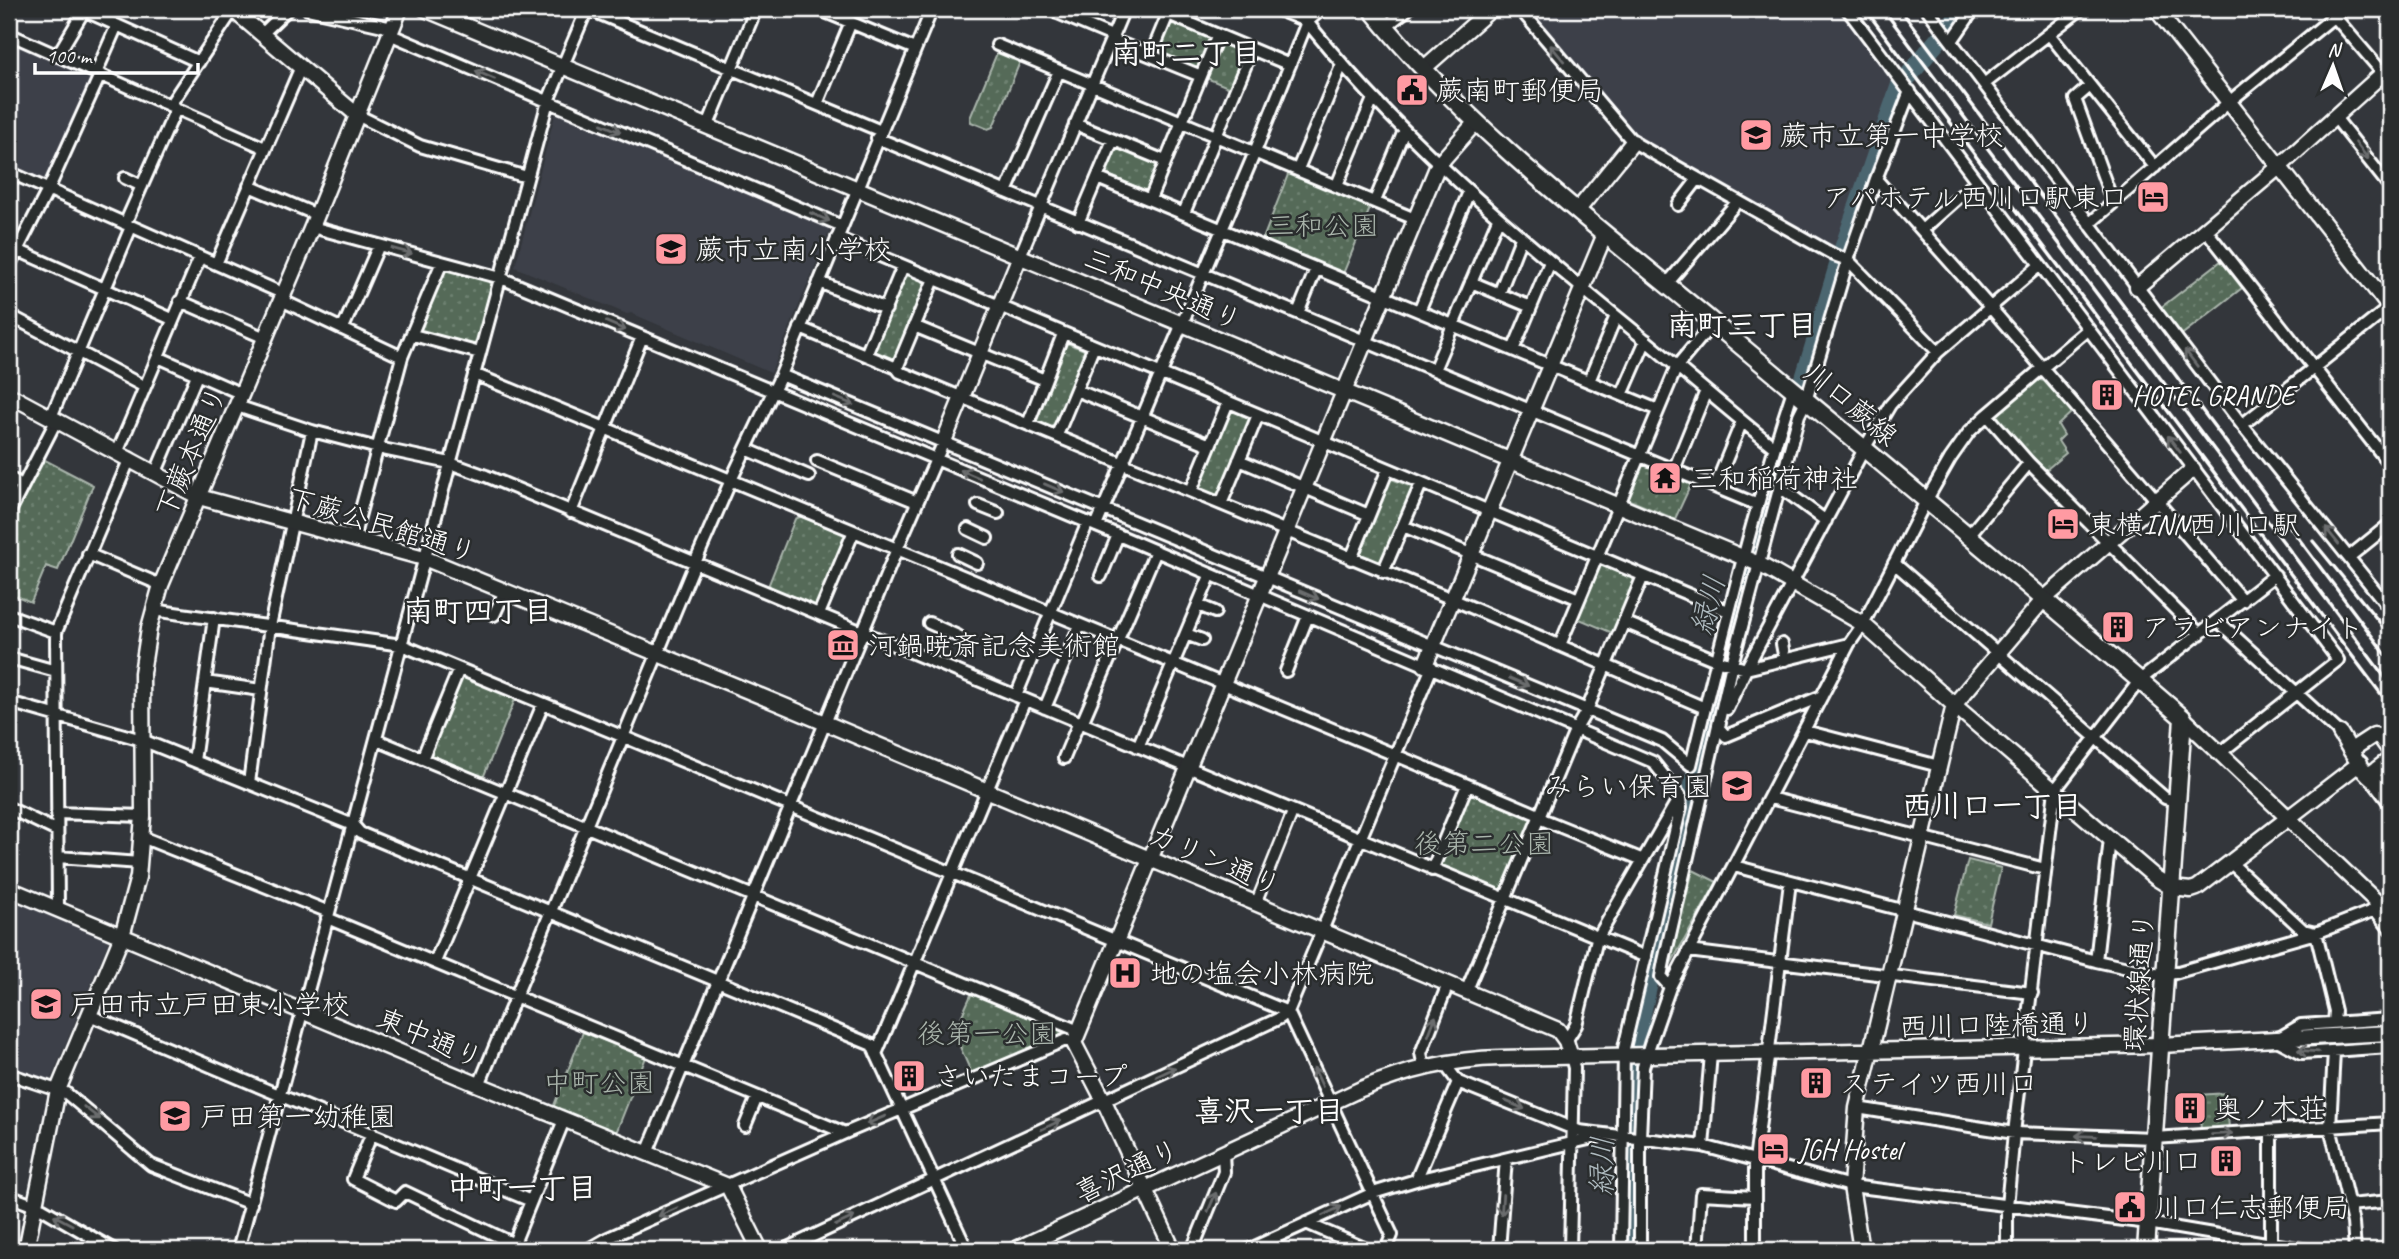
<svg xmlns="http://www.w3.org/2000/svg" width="2399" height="1259" font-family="Caveat,'Klee One',sans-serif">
<defs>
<pattern id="park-dots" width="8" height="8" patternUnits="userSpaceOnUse" patternTransform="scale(1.75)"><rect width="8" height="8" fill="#546b58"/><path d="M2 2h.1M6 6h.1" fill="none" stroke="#6e8171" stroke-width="1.8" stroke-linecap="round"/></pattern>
</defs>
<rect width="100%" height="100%" fill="#33363b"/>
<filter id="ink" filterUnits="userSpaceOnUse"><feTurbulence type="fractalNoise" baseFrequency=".0143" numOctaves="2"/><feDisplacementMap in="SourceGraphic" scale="14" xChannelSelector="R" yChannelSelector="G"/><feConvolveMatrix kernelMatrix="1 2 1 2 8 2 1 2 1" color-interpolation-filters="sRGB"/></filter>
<g filter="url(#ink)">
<!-- built -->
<path fill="#3e414a" d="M1530,9H1842L1896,80L1838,249L1643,141L1628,129Z
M9,40L90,75L92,80L47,180L41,182L9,168Z
M561,114L828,226L830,230L771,373L631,313L627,314L515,267L555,115Z
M9,898L109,940L50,1081L9,1068Z"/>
<!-- park -->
<path fill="url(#park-dots)" stroke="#aab5ac" stroke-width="2" d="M1168,14L1252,50L1235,90L1151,55Z
M1000,51L1020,58V62L993,127L988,129L971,122L970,118L997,53Z
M1114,145L1160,162L1151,190L1147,191L1106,174L1105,170Z
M1289,172L1371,206L1343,274L1263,239Z
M2221,261L2242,288L2180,336L2159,309Z
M445,268L491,279V286L477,346L473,349L421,333L420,331Z
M906,273L927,283L897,359L895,358L894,361L873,353L872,349L903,275Z
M1067,343L1087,351L1057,427L1054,428L1035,421L1034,417L1064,345Z
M2036,379L2044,381L2072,412L2058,425L2064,435L2058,441L2066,453L2046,470L1996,422V414Z
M1232,410L1250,418L1251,421L1217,496L1199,488L1198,484L1229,412Z
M41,458L93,485L58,570L46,566L31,602L14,595L9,596V524Z
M1643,462L1692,482L1675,519L1627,499Z
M1392,479L1412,487L1414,491L1384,562L1379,564L1359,556V550L1388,481Z
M802,516L846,534L847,538L819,605L815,607L771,589L769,584L795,519Z
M1599,563L1638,579L1615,634L1577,618Z
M465,676L516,697L483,778L431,756L429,749L459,678Z
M1469,792L1530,818L1531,821L1503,892L1438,867Z
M1968,860L2001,868L1988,923L1954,915Z
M1693,870L1717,882L1669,967Z
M973,994L1062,1031V1035L974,1073L971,1072L954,1033L971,995Z
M583,1032L646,1057L616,1133L553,1108Z
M2226,1093L2229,1128L2201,1130L2198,1095Z"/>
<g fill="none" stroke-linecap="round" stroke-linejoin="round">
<!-- river -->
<path stroke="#4b6670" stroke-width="19" d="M1630,1250L1631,1071L1635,1042L1694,783L1745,576L1844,247L1900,86L1964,9"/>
<defs>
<path id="pedestrian" d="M1256,903L1293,811"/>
<path id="minor" d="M81,9L199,62
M308,9L392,28
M588,9L881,131
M818,9L915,49
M1048,9L1112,36L1117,42L1201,76L1150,199
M1276,9L1306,21
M1297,9C1391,131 1508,228 1627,325C1676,365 1724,407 1774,447
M1520,9L1633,142L1834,255L1848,260L1938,352
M1847,9L2338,660L2220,753
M1927,9L2242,425L2390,609
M2328,9L2383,73H2390
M1385,27L1408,9
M9,34L265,148
M262,34L288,9
M389,34L842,226
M2049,34L2155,167
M1952,41L1974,9
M997,45L1415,219
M1151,55L1168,14L1290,65
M57,56L85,9
M96,73L117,25
M1201,76L1218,35
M1984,84L2081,9
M2090,86L2075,99L2113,203
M817,104L851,22
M170,105L233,10
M357,115L420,146L527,177
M2334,116L2390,187
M1075,124L1165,161
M708,125L756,9
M877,138L1758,505
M1298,169L1342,64
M9,172L284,294
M125,178L142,186
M1097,178L1658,410
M1876,179L1990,307L2243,601
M1337,185L1373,99
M249,186L317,215
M1006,192L1059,71
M1375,201L1404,131
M1678,205L1698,179
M1184,213L1252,50
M1078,223L1113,140
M125,224L176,109
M2089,224L2229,102L2343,9
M312,227L501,278L1118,535L1653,762L1680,796L1597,939L1576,1025L1566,1041
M1922,230L1977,181
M2206,230L2390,465
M837,238L1728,611
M9,250L15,253H24L172,319
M1020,256L1124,9
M216,264L300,69
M9,266L48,190L100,75
M819,282L886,309
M1471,282L1531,307
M1666,285L1738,201
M1499,294L1521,238
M281,300L402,357
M180,301L265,338
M1419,311L1469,192
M1298,313L1316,269
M9,315L145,387
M914,326L1045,380
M343,328L379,245
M800,328L897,368L900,372L1452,599L1705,708
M413,335L480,353
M1513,350L1550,262
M866,355L903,266
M158,357L242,394
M897,368L934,279
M1434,370L1498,219
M474,374L1487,793L1539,815L1544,820L1643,860
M781,375L1662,741L1691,765C1722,639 1752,513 1793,390
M1589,381L1616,316
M1076,390L1210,445
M1622,395L1646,340
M237,406L312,431L378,448L450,463L486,476L1646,957
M1987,415L2029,463L2200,634
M51,417L131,227
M1028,424L1063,334
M2242,425L2390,307
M1057,435L1094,346
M746,449L809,476
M117,453L200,257
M1239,460L1369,515
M817,461L917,502
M1674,470L1706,391
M156,472L197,375
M9,478L22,485
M1715,487L1742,421
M1780,487L1826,521
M1191,491L1228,402
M1221,504L1258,415
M978,505L998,513
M571,512L642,337
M9,513L56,421
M1096,526L1255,152L1307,22L1322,9
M1403,526L1579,599
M968,529L987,538
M1969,535L2029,463
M353,539L402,357L442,262
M88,554L161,585
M958,554L977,563
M2349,557L2390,524
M1351,559L1388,469
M1894,563L2165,798L2178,802
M1383,572L1421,484
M1101,576L1118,535
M1198,605L1215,612
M153,610L402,645L1288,1012L1392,1235L1386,1250
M819,614L854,531
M9,615L56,632
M494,615L505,591
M2218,621L2340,733
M1624,622L1716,660L1746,669L1849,644
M929,623L958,636
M1186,634L1202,640
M1782,644L1785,660
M1560,645L1677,366L1713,323
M9,658L56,671
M1286,671L1308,616
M205,682L261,690
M1016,696L1088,522
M9,702L142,740L353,825L360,833L872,1045L967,1250
M1045,708L1080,625
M1727,709L1746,669L1864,449L1890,405L1938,352L2040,265
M1082,723L1156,551
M1720,723L1718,727L1726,736L1822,696
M1805,731L1939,766
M377,740L1079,1031
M1138,747L1210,576
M1064,758L1079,722
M422,759L459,669
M194,761L214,618
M2373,781L2390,804
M249,783L270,626L312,431
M1770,798L2045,869
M9,808L57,831
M57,813L143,816
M142,837L329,912
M58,857L140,863
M2231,863L2303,930L2316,933L2335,1011L2334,1022
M1734,866L2096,961L2164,976L2316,933L2375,910L2390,929
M1432,870L1467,785
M58,910L56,632L130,458
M327,918L845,1133
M1688,951L2032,993
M2096,961L2110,839
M435,962L543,704
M1670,987L1661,977L1664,961L1732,664L1799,415L1806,401L1848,260L1876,179L1910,91
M1466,992L1576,729L1587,710L1643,576
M89,1015L531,1201
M2279,1038L2301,1025L2390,1019
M2277,1040L2302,1053L2390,1047
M2334,1051L2330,1127L2353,1223L2355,1250
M876,1054L1025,700
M1444,1063L1458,1082L1579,1131L1703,1146L1851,1186L2148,1223L2308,1250
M1424,1067L1421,1053L1448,984
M9,1074L66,1093L151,1165L251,1204
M479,1085L695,563L731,480L781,375L932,9
M1857,1108L2014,1133L2154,1138L2390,1123
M745,1126L757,1097
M2271,1131V1250
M372,1133L353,1179L396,1201L405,1192L514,1244
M1703,1146L1711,1054
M647,1153L897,549L944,441
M1416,1180L1458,1082
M9,1196L43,1209L114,1250
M2349,1205L2390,1201
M1306,1223L1369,1250
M512,1248L564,1120
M238,1250L548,101L587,9
M587,1250L608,1238L845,1133L1066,1040L1074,1043
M783,1250L1280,1018L1288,1012L1432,667
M1192,1250L1224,1172L1223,1153
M1248,1250L1373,1193L1416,1180L1597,1137
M1499,1250L1506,1159
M1570,1250L1574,1068L1571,1057
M1621,1250L1624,1048L1681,807L1680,798
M1640,1250V1138L1643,1067L1650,1044L1670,987L1849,644L1863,624L1926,501L1950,459L1969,432L1987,415L2087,330
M1697,1250L1701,1194L1755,1197
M1755,1250V1161L1790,882
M2007,1250V1206L2014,1133L2055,790L2140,680L2275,575"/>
<path id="tertiary" d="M232,9L357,115
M425,9L1759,564L1863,624L1954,705L2156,878L2172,888L2191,890L2197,888L2360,763
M2156,9L2390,308
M1423,69L1491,9
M1577,211L1633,142
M2137,287L2279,167L2390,67
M9,395L199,497L424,558L780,704L1558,1030L1566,1041L1571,1057
M944,441L1020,256
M1425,665L1605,234
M2183,718L2382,907L2375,910
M2340,733C2351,750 2367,786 2390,785
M2351,750L2374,735L2380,737L2390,751
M2369,775L2390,759
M9,889L479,1085L728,1186L760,1250
M26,1250L58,1090L122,936L138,877L143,816L142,673L149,628L161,585L312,227L400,9
M1014,1250L1361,1089C1406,1070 1452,1059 1500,1058L2160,1045L2390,1033
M1173,1250L1104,1101L1074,1043L1438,165L1475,123
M1861,1250L1851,1186L1857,1108L1954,705L2044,599L2193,469"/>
<path id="secondary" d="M1371,9C1468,129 1591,222 1710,320C1868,452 2027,583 2183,718L2146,1250"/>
</defs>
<!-- pedestrian casing -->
<use href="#pedestrian" stroke="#fff" stroke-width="14"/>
<!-- minor casing -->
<use href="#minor" stroke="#fff" stroke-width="16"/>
<!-- tertiary casing -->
<use href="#tertiary" stroke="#fff" stroke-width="19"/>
<!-- secondary casing -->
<use href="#secondary" stroke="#fff" stroke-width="21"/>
<!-- pedestrian -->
<use href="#pedestrian" stroke="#2a2d2e" stroke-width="9"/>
<!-- minor -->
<use href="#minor" stroke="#2a2d2e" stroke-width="10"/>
<!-- tertiary -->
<use href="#tertiary" stroke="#2a2d2e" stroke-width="14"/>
<!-- secondary -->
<use href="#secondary" stroke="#2a2d2e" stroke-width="16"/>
<!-- rail -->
<path stroke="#fff" stroke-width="3.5" d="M1865,9L2390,706
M1883,9L2390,684
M1900,9L2390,660
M2313,541L2390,635"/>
</g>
<!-- one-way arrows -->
<defs><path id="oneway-shaft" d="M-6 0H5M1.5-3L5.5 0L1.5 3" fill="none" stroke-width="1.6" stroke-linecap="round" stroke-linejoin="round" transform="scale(1.75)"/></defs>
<g stroke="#6a6c6d">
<use href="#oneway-shaft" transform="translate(1557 53) rotate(-130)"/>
<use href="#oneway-shaft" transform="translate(485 75) rotate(-157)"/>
<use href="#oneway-shaft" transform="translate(611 128) rotate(23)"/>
<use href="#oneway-shaft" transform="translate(2362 151) rotate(52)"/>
<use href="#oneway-shaft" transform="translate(820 217) rotate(23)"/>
<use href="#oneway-shaft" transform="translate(402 251) rotate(15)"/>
<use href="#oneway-shaft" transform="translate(616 326) rotate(23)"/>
<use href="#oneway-shaft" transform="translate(2191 358) rotate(-127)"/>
<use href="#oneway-shaft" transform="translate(844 401) rotate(22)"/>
<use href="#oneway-shaft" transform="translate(2174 444) rotate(-127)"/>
<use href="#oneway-shaft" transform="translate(970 474) rotate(-157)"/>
<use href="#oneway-shaft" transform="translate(1054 488) rotate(23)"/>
<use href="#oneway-shaft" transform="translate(2332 536) rotate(-129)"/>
<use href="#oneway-shaft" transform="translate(1309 595) rotate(23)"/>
<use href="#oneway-shaft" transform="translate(1519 682) rotate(23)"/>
<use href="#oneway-shaft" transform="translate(1432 1026) rotate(-69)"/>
<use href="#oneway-shaft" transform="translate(2308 1051) rotate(-175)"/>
<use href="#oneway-shaft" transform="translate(1166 1072) rotate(-25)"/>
<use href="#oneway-shaft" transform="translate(1318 1077) rotate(-115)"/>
<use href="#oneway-shaft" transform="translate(1515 1105) rotate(23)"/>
<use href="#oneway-shaft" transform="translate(92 1113) rotate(38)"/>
<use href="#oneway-shaft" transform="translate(876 1120) rotate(157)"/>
<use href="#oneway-shaft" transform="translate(1051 1125) rotate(-25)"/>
<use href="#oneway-shaft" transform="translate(2222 1134) rotate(-3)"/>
<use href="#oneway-shaft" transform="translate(2086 1136) rotate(-178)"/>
<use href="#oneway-shaft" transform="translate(1212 1202) rotate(-67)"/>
<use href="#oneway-shaft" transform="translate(1502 1205) rotate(94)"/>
<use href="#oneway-shaft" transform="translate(1332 1211) rotate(-25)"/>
<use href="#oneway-shaft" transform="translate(668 1212) rotate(156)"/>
<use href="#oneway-shaft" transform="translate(63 1220) rotate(-152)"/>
<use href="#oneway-shaft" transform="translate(845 1221) rotate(-25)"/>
</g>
</g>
<!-- icons -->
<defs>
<symbol id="civic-square" viewBox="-11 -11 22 22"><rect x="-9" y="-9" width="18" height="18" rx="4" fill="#ff9aa2" stroke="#2a2d2e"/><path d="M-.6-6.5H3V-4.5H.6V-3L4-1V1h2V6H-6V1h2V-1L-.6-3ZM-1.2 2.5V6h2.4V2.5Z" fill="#111"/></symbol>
<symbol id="school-square" viewBox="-11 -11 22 22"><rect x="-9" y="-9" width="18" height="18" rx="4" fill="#ff9aa2" stroke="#2a2d2e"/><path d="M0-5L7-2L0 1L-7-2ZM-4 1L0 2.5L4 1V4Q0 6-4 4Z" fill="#111"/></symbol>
<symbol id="hotel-square" viewBox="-11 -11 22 22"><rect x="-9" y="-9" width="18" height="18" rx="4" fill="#ff9aa2" stroke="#2a2d2e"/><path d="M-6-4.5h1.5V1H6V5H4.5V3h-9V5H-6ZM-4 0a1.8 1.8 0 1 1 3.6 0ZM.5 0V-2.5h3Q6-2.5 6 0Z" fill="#111"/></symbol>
<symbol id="building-square" viewBox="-11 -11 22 22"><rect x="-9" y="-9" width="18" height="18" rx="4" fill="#ff9aa2" stroke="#2a2d2e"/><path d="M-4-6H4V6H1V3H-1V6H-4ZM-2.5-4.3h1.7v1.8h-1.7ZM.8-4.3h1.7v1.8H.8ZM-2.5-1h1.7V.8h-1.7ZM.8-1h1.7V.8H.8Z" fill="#111"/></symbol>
<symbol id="temple-square" viewBox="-11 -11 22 22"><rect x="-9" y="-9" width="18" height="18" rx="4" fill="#ff9aa2" stroke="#2a2d2e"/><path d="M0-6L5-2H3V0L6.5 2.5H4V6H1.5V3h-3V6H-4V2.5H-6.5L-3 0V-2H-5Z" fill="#111"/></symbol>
<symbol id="museum-square" viewBox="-11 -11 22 22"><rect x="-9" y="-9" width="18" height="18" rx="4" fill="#ff9aa2" stroke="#2a2d2e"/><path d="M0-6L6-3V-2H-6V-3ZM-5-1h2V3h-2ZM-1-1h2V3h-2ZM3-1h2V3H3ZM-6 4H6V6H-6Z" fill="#111"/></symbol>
<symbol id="hospital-square" viewBox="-11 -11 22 22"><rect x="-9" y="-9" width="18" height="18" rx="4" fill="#ff9aa2" stroke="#2a2d2e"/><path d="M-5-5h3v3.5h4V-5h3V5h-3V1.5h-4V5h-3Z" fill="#111"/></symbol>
</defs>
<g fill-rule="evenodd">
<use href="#civic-square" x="1393" y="71" width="38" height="38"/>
<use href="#school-square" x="1737" y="116" width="38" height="38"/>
<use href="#hotel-square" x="2134" y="178" width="38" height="38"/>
<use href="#school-square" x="652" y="230" width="38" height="38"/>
<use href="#building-square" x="2088" y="376" width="38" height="38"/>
<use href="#temple-square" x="1646" y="459" width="38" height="38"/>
<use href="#hotel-square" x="2044" y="505" width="38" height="38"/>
<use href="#building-square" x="2099" y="608" width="38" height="38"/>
<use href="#museum-square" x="824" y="626" width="38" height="38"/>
<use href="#school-square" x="1718" y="767" width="38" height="38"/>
<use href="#hospital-square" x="1106" y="954" width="38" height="38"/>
<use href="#school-square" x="27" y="985" width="38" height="38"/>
<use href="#building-square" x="890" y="1057" width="38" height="38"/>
<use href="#building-square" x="1797" y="1064" width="38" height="38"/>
<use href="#building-square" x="2171" y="1089" width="38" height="38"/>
<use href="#school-square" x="156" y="1097" width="38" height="38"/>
<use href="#hotel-square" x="1754" y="1130" width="38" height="38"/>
<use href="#building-square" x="2207" y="1142" width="38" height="38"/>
<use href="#civic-square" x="2111" y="1188" width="38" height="38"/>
</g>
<g text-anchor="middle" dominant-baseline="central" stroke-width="5" stroke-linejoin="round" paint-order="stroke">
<!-- poi labels -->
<g font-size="28" fill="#fff" stroke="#2a2d2e" text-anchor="start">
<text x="1436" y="90">蕨南町郵便局</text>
<text x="1780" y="135">蕨市立第一中学校</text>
<text x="2128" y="197" text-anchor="end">アパホテル西川口駅東口</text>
<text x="696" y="249">蕨市立南小学校</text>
<text x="2132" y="395">HOTEL GRANDE</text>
<text x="1690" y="478">三和稲荷神社</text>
<text x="2088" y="524">東横INN西川口駅</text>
<text x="2142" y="627">アラビアンナイト</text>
<text x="868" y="645">河鍋暁斎記念美術館</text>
<text x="1712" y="786" text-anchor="end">みらい保育園</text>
<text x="1150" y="973">地の塩会小林病院</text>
<text x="70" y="1004">戸田市立戸田東小学校</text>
<text x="934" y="1076">さいたまコープ</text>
<text x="1840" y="1083">ステイツ西川口</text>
<text x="2214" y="1108">奥ノ木荘</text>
<text x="200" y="1116">戸田第一幼稚園</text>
<text x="1798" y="1149">JGH Hostel</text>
<text x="2202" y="1161" text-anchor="end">トレビ川口</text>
<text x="2154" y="1207">川口仁志郵便局</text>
</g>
<!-- park labels -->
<g font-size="28" fill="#aab5ac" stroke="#2a2d2e">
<text x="1323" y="225">三和公園</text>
<text x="1484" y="843">後第二公園</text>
<text x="987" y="1033">後第一公園</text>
<text x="599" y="1082">中町公園</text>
</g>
<!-- street labels -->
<g font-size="28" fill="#fff" stroke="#2a2d2e">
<text transform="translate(1163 289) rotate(23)">三和中央通り</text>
<text transform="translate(1851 404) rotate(40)">川口蕨線</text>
<text transform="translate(191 452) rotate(-67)">下蕨本通り</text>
<text transform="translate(382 525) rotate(17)">下蕨公民館通り</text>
<text transform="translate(1215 860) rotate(23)">カリン通り</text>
<text transform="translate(2139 982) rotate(-86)">環状線通り</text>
<text transform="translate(1997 1025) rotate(-1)">西川口陸橋通り</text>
<text transform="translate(430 1038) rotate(23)">東中通り</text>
<text transform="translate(1127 1171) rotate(-25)">喜沢通り</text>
</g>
<!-- neighbourhood labels -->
<g font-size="30" font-weight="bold" fill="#fff" stroke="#2a2d2e">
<text x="1186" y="53">南町二丁目</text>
<text x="1742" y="325">南町三丁目</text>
<text x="478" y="611">南町四丁目</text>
<text x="1992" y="806">西川口一丁目</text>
<text x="1269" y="1111">喜沢一丁目</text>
<text x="522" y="1188">中町一丁目</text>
</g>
<!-- water labels -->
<g font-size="30" font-style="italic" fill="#aebabf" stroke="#2a2d2e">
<text transform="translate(1708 605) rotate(-76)">緑川</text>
<text transform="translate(1602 1166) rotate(-89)">緑川</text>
</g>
</g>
<!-- margin -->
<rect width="2399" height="1259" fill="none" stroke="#2a2d2e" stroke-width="35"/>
<rect x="18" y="18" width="2364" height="1224" fill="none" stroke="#fff" stroke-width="2.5" filter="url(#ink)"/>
<!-- north arrow -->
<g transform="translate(2333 66) rotate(2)" stroke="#2a2d2e" stroke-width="5" paint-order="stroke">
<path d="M0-5L12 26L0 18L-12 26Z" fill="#ffffff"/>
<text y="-10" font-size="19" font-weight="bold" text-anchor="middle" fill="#ffffff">N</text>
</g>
<!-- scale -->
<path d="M35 63v10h163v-10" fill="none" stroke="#ffffff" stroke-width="3.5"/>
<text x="46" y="63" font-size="21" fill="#ffffff" stroke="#2a2d2e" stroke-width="5" paint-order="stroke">100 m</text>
</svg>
